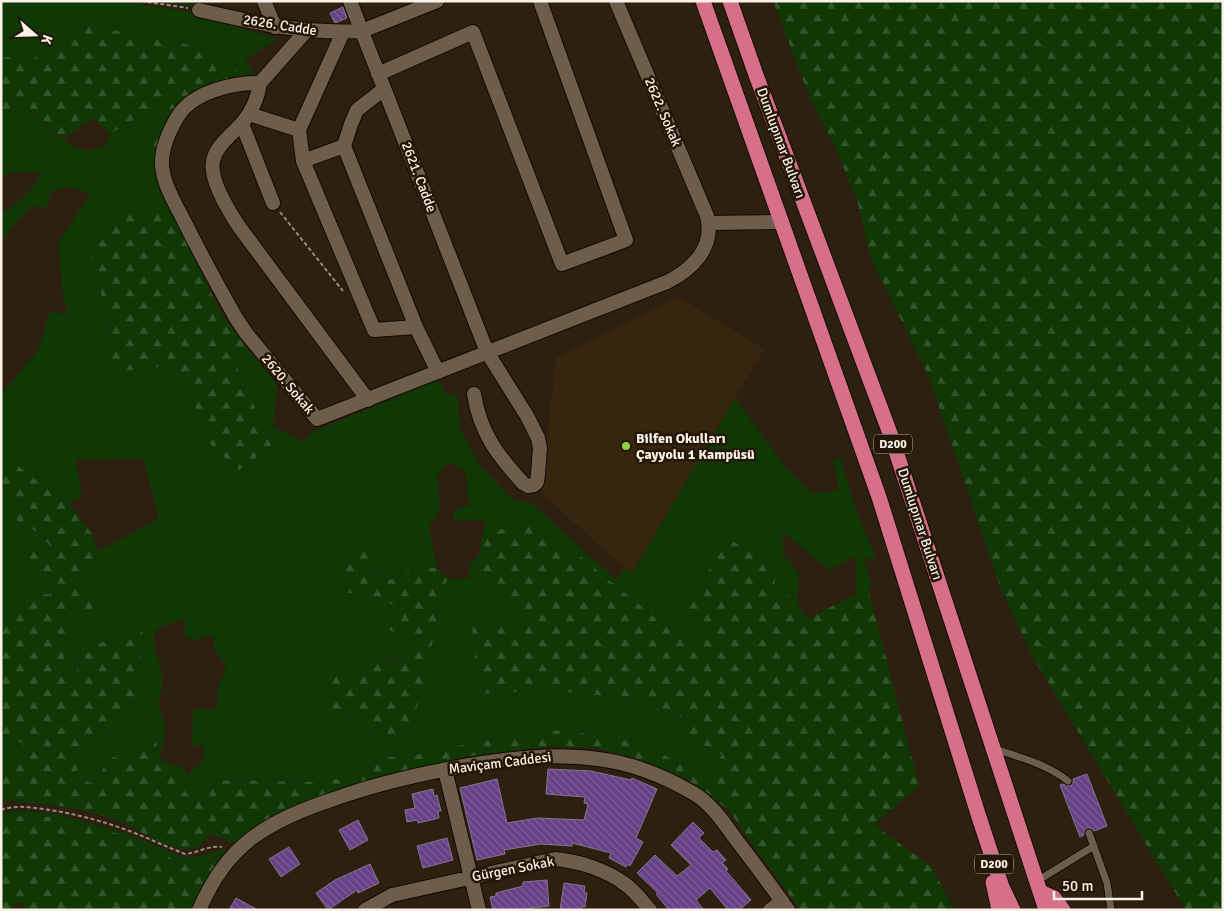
<svg xmlns="http://www.w3.org/2000/svg" width="1224" height="911" font-family="Signika,sans-serif">
<defs>
<pattern id="forest-firs" width="22" height="20" patternUnits="userSpaceOnUse" patternTransform="scale(1.25)"><rect width="22" height="20" fill="#0f3805"/><path d="M5 1l3.5 6h-7zM16 11l3.5 6h-7z" fill="#335529"/></pattern>
<pattern id="building-back-hatch" width="6" height="6" patternUnits="userSpaceOnUse" patternTransform="scale(1.25)"><rect width="6" height="6" fill="#674086"/><path d="M-1 5l2 2M0 0l6 6M5-1l2 2" fill="none" stroke="#7e5c97"/></pattern>
</defs>
<rect width="100%" height="100%" fill="#2d2011"/>
<!-- built -->
<path fill="#36250f" d="M678,297L764,349L632,574L541,493L556,358Z"/>
<!-- green -->
<path fill="#0f3805" d="M1,1H119L191,12L277,39L245,60L254,72L244,76L211,49L25,64L23,54L1,58Z
M175,100L153,136L151,160L155,161L167,199L156,210L91,257L107,315L109,372L178,364L211,445L238,470L272,446L236,365L252,355L277,383L273,426L304,442L312,432L436,381L444,387V395L457,393L460,429L479,464L512,499L533,504L616,580L625,568L632,574L735,398L787,469L813,494L839,490L833,459L840,458L859,517L876,558L864,559L872,586L856,594V556L829,570L783,532V553L799,574L797,602L774,586L701,636L690,646L532,517L482,537L485,520L455,521L453,512L469,505L466,472L449,462L437,475L440,508L429,527L437,568L415,566L390,580L373,571L350,549L396,605L418,640L411,654L399,658L355,662V673L333,710L363,719L384,747L413,726L447,579L469,578V566L480,553L477,569L531,623L479,694L543,690L618,697L653,704L689,720L685,735L722,755L706,778L666,756L621,738L559,730L480,741L410,756L384,757L356,776L316,782L211,780L209,804L188,795L162,761L184,768L187,776L203,761L204,745L192,746L193,709H216L219,687L226,667L215,651L213,635L193,640L184,636L185,618L156,629L153,644L161,667L162,687L158,705L163,718L166,735L160,753L153,732L127,763L110,756L95,784L75,777L84,743L122,723L138,692L143,633L71,651L78,671L60,675L72,614L95,618V611L84,586L98,551L159,519L144,459L76,460L82,498L68,502L11,461L1,466V390L3,392L38,350L50,311L67,315L63,293L58,243L90,194C76,187 66,185 52,192L46,208C41,207 38,205 34,207C23,211 7,234 1,243V209L8,211L30,191L42,172L10,173L1,177V113L21,111L76,148L88,151L107,146L110,134L164,101Z
M1,494L2,495L17,496L22,509L17,521L39,533L54,550L51,557L57,575L49,595L30,591L4,620L1,619Z
M1,733L22,743L31,762L1,769Z
M13,810L57,814L125,833L183,857C197,859 210,852 223,849L204,867L181,863L124,835L55,817L12,816L1,822V814Z"/>
<!-- forest -->
<path fill="url(#forest-firs)" d="M156,1H196L199,7Z
M773,1H1223V910H1186L1032,656L1000,586L928,375L870,256L858,203L836,149L810,98Z
M91,26L211,49L244,76C231,80 193,91 184,98C168,111 158,141 155,161L151,160L153,136L174,100L164,101L110,134L94,118L64,138L21,111L1,113V58L24,54L25,63Z
M167,199L220,312L252,355L236,365L272,446L239,470L211,445L178,364L109,373L107,315L91,257L123,209L155,210Z
M11,461L68,502L92,534L98,551L84,586L95,611V618L72,614L61,675L78,671L71,650L143,632L138,692L122,723L84,743L75,777L95,784L110,755L127,762L153,732L162,761L188,795L209,804L210,780L316,782L356,776L384,757L410,756L480,741L559,730L621,738L666,756L706,778L722,755L685,735L689,720L653,704L618,697L543,690L479,694L472,627L530,623L477,569L482,537L532,517L690,646L701,636L682,610L730,539L777,570L774,586L797,602L807,619L868,588L919,786L874,825L932,867L954,910H800L729,811L709,794L683,777L648,762L598,748L551,746L464,757L351,786L275,814L236,845L210,833C205,840 200,848 190,849C168,850 140,830 119,821C83,807 44,803 6,801L1,797V769L31,762L22,743L1,733V619L4,620L30,591L49,595L57,576L46,577L26,563L28,546L50,557L54,550L39,533L17,521L16,514L22,509L17,496L2,495L1,466Z
M371,541L373,572L390,580L415,566L437,568L447,579L413,726L384,747L363,719L333,710L327,674L340,669L355,673V661C370,661 398,663 410,654C413,651 416,644 418,641L387,629L395,605L342,591L350,549Z
M12,816L55,817L124,835L181,863L204,867L212,862L223,849L231,854L208,877L193,910H31L16,902L11,910H4L1,908V822Z"/>
<!-- building -->
<path fill="url(#building-back-hatch)" stroke="#80768b" d="M343,7L347,18L335,23L330,13Z
M548,769L591,771L631,780L632,778L657,789L636,838L643,842L630,866L628,864L626,867L609,858L611,853L572,843V846L541,844L504,850L505,854L477,860L460,788L497,779L507,823L537,818L584,820L588,804L584,803L585,797L546,794Z
M1087,774L1107,826L1094,831L1090,828H1087L1084,832V835L1080,837L1060,785L1062,784L1070,786L1073,784V779Z
M433,789L434,796L437,795L441,811H438L439,818L418,823L417,820L407,822L405,810L415,808L412,794Z
M358,820L368,840L350,850L339,830Z
M693,822L704,833L699,838L713,852L717,850L726,860L722,863L728,869L726,871L751,900L739,910H728L710,888L696,900L704,910H669L656,894L658,893L637,873L655,855L677,876L691,865L671,845Z
M447,838L453,860L423,868L417,846Z
M289,847L300,864L281,877L269,859Z
M370,864L379,883L358,893L357,890L328,910L316,893L335,880Z
M547,880L549,906L517,910H493L490,897L496,896V893L523,886V882Z
M564,883L585,886L584,893H587L585,907L582,906V910H560Z
M236,898L258,910H229Z"/>
<g fill="none" stroke-linecap="round" stroke-linejoin="round">
<defs>
<path id="service" d="M994,749C1020,757 1046,764 1068,781
M1089,833L1107,883L1111,910
M1037,881L1094,846"/>
<path id="minor" d="M264,1L275,27
M350,1L487,352L527,416L538,438L540,448L538,474L537,482L534,485L528,486L523,483C497,455 480,432 474,394
M199,10C255,23 303,34 362,31L437,1
M306,31L260,83C234,82 193,92 178,116C169,131 161,148 162,166C164,186 176,205 185,223C201,255 218,286 236,318L246,333L317,419L667,282C693,269 715,247 707,216L616,1
M343,32L299,130L303,161L374,330L416,327L438,372
M378,74L473,32L562,264L626,240L540,1
M260,83C258,97 252,111 243,122C234,133 216,145 213,161C209,180 230,213 240,228L368,400
M249,114L299,130
M242,124L273,203
M344,146L351,124L357,110L384,89
M303,161L344,146L416,327
M708,223L782,222
M445,770L479,910
M199,910C212,881 227,857 252,838C276,820 306,808 334,799C378,783 423,773 470,765C512,758 555,753 598,759C631,763 664,776 693,793C714,805 727,828 741,846C757,867 773,888 788,910
M365,910L392,895L555,859C579,861 606,870 625,884C635,891 642,901 650,910
M770,910L782,901"/>
<path id="trunk" d="M703,1L879,497L979,817L1002,887L1013,910
M730,1L756,75L891,436L1046,910
M993,882L999,910
M1040,892L1054,898L1063,910"/>
</defs>
<!-- service casing -->
<use href="#service" stroke="#150a00" stroke-width="9"/>
<!-- minor casing -->
<use href="#minor" stroke="#150a00" stroke-width="16"/>
<!-- trunk casing -->
<use href="#trunk" stroke="#150a00" stroke-width="17"/>
<!-- path -->
<path stroke="#958a7d" stroke-width="2" stroke-dasharray="4 2.5" stroke-linecap="butt" d="M141,1L188,8
M280,212L343,291
M1,810C15,805 29,807 43,809C73,813 103,821 132,832C150,839 167,847 185,854C198,853 208,845 222,847"/>
<!-- service -->
<use href="#service" stroke="#6d5e4c" stroke-width="7"/>
<!-- minor -->
<use href="#minor" stroke="#6d5e4c" stroke-width="14"/>
<!-- trunk -->
<use href="#trunk" stroke="#d56f8a" stroke-width="15"/>
</g>
<!-- markers -->
<circle fill="#93cd3e" stroke="#231707" stroke-width="2" cx="626" cy="446" r="5"/>
<g text-anchor="middle" dominant-baseline="central" stroke-width="5" stroke-linejoin="round" paint-order="stroke">
<!-- shield labels -->
<g fill="#231707" stroke="#bab0a4" stroke-width="1">
<rect x="874" y="434.5" width="38" height="19" rx="4"/>
<rect x="975" y="854.5" width="38" height="19" rx="4"/>
</g>
<g font-size="12" font-weight="bold" fill="#faf1e7">
<text x="893" y="444">D200</text>
<text x="994" y="864">D200</text>
</g>
<!-- street labels -->
<g font-size="14" fill="#faf1e7" stroke="#231707">
<text transform="translate(280 25) rotate(9)">2626. Cadde</text>
<text transform="translate(663 112) rotate(67)">2622. Sokak</text>
<text transform="translate(781 143) rotate(70)">Dumlupınar Bulvarı</text>
<text transform="translate(419 177) rotate(69)">2621. Cadde</text>
<text transform="translate(288 384) rotate(50)">2620. Sokak</text>
<text transform="translate(920 524) rotate(72)">Dumlupınar Bulvarı</text>
<text transform="translate(500 763) rotate(-7)">Maviçam Caddesi</text>
<text transform="translate(513 869) rotate(-11)">Gürgen Sokak</text>
</g>
<!-- poi labels -->
<g font-size="14" font-weight="bold" fill="#faf1e7" stroke="#231707" text-anchor="start">
<text x="636" y="438">Bilfen Okulları<tspan x="636" dy="16">Çayyolu 1 Kampüsü</tspan></text>
</g>
</g>
<!-- border -->
<rect width="1224" height="911" fill="none" stroke="#faf1e7" stroke-width="5"/>
<!-- north arrow -->
<g transform="translate(35 35) rotate(110)" stroke="#231707" stroke-width="4" paint-order="stroke">
<path d="M0-4L9 19L0 12L-9 19Z" fill="#faf1e7"/>
<text y="-8" font-size="14" font-weight="bold" text-anchor="middle" fill="#faf1e7">K</text>
</g>
<!-- scale -->
<path d="M1054 891v8h88v-8" fill="none" stroke="#faf1e7" stroke-width="2.5"/>
<text x="1062" y="891" font-size="15" fill="#faf1e7" stroke="#231707" stroke-width="4" paint-order="stroke">50 m</text>
</svg>
